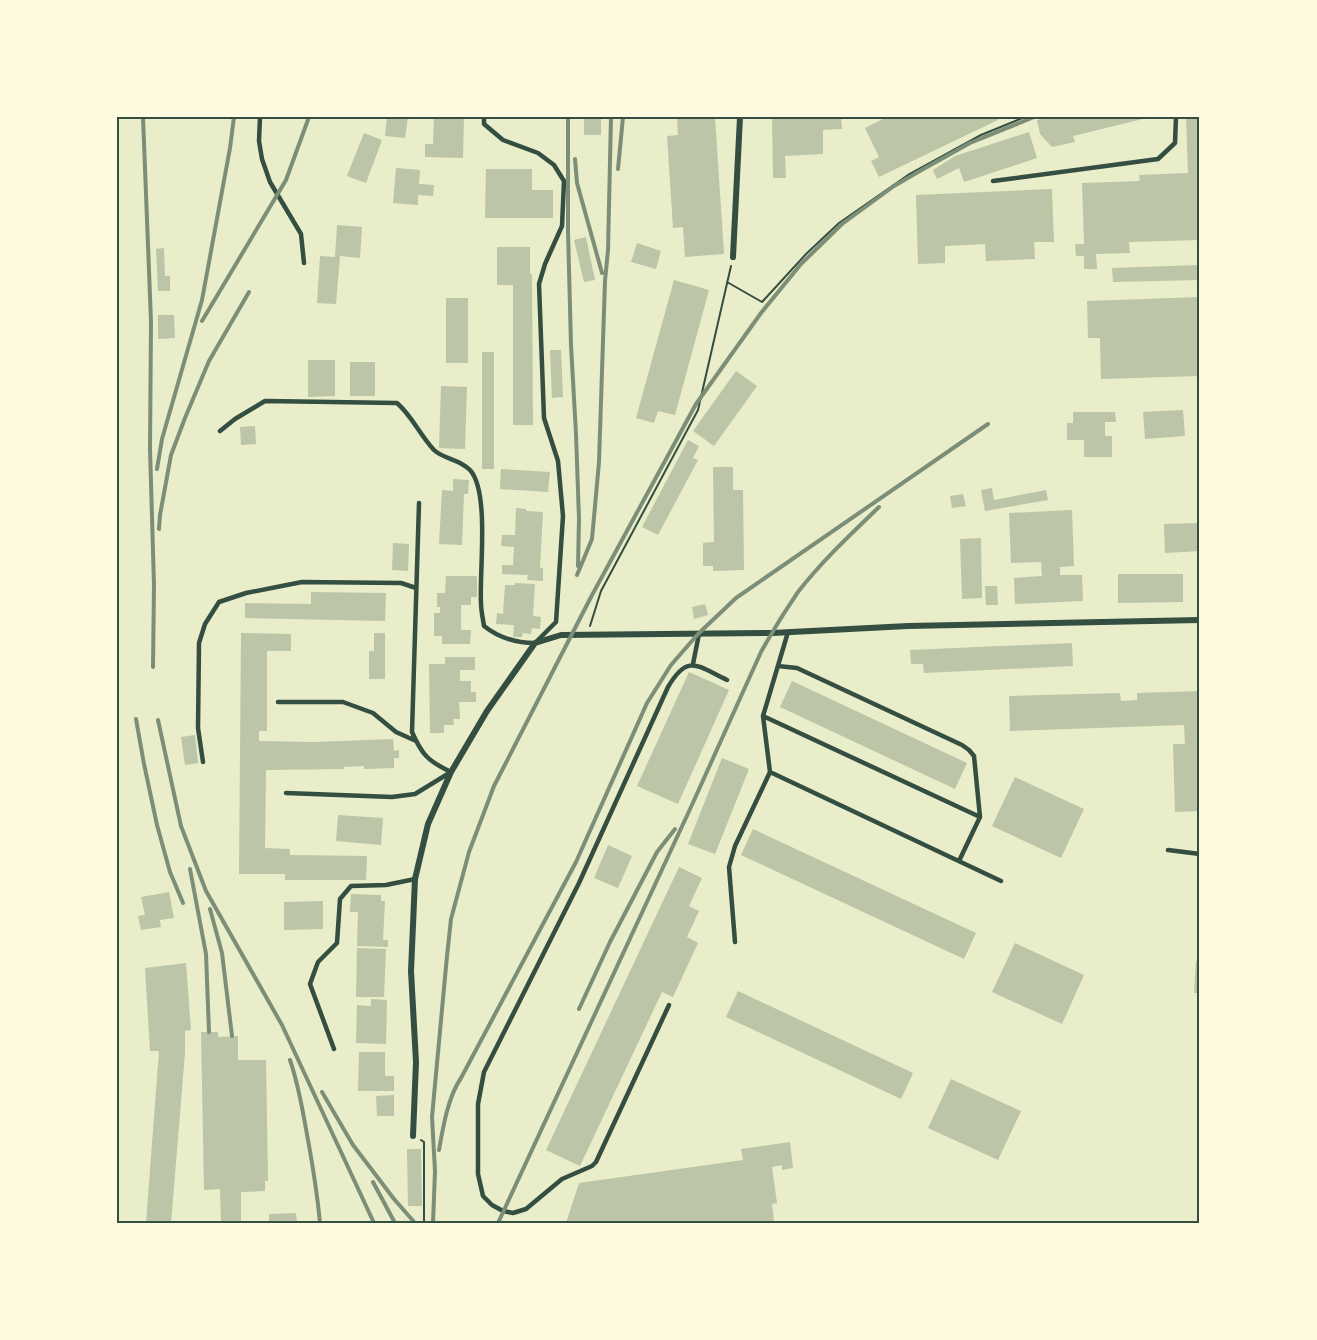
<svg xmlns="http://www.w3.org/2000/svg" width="1317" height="1340" font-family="Merriweather,serif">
<rect width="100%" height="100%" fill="#e9edc9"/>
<!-- building -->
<path fill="#bcc5a7" d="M387,117H408L405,138L385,136Z
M434,117H464L463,158L425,157V144H433Z
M584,117H601V135H584Z
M677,117H715L724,254L685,257L683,227L673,228L667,136L678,135Z
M772,117H841L842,129L823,130V154L785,156L786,178H773Z
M887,117H997L998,120L879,177L871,161L879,157L865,128Z
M1049,117H1147V118L1073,136L1075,142L1052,147L1040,134L1037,120Z
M1186,117H1200V240L1129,242L1130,253L1096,254L1097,269H1084V256H1076L1075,244H1084L1082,183L1140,181L1139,175L1188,173Z
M1029,132L1037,158L964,182L959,168L937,179L933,170L955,156Z
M364,133L382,140L366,183L347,176Z
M396,168L420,170L419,184L434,185L433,196L418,195V205L393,203Z
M486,169H532V190H553V218H485Z
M1052,189L1054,242H1034L1035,259L986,261L985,244L945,246V263L918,264L916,195Z
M337,225L362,227L360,258L340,256L336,304L317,303L320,256L335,257Z
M586,237L595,280L584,282L574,240Z
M637,243L661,251L656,269L631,262Z
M497,247H530V274H532L533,425H513V285H497Z
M164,248L165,276H170V291H158L156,249Z
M1200,265V280L1113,282L1112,268Z
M674,280L709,290L675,415L658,411L654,423L636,418Z
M1200,297V376L1101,379L1100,338H1088L1087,301Z
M446,298H468V363H446Z
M158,315H174L175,338L158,339Z
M550,350H561L563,397L552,398Z
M482,352H494V469H482Z
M308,360H335V396L308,397Z
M350,362H375V396H350Z
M736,371L757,386L714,446L693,431Z
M441,386L467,387L465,449L439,448Z
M1183,410L1185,436L1145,439L1143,412Z
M1073,412H1115L1116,422H1105V436H1112V457H1084V440H1067V423H1073Z
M255,426L256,444L241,445L240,427Z
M688,440L699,446L693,458L698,460L658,535L642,527Z
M713,467H733V490H743L744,570L713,571V566H703V543L714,542Z
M501,469L550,472L548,492L500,489Z
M453,479L469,480L468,494H464L462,545L439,544L442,490L453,491Z
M992,488L994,500L1046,490L1048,500L985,511L981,490Z
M963,494L966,506L952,508L950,496Z
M516,508L526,509V511L543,512L540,568H543V581L527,580L528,575L502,574V565H513L514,547L501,546L502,535H515Z
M1072,510L1074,566L1060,567V575H1082L1083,601L1015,604L1014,578L1042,576L1041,562L1011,563L1009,513Z
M1200,523V551L1165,553L1164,524Z
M981,538L982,598L962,599L960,539Z
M393,543L409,544L408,571L392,570Z
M1118,574H1183V602L1118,603Z
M446,576H477V597H471V605H461V630H471L470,644H442V636H434V613H440V607H437V593H445Z
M515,583L535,584L533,616L541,617L540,629L532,628L531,634L523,633L522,637H513L514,625L496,624L497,613L503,614L505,585H515Z
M985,586H997L998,605H986Z
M311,592L386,593L385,621L245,618V603L311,604Z
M705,604L708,615L694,619L692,607Z
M241,633L291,634V651H267V731H259V741L314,742L393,739L394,751L399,750V758H394V768L364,769V766L344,767V769L266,770L265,848L290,849V855L367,856L366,880H285V874H239Z
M374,633H385V679H369V651H374Z
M1072,643L1073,666L924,673L923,664H911L910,650Z
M445,657H475V670H460V681H471V692H476V702H459L460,719H453L454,725H444V733H430L429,664H445Z
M689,672L729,690L678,804L637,786Z
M792,681L967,763L955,789L780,707Z
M1200,691V725H1198L1199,742H1200V811L1175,812L1173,744H1185L1184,725L1010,731L1009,696L1120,693L1121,701L1137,700V693Z
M195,735L198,763L185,765L181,737Z
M722,758L749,769L715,854L688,844Z
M1015,777L1084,809L1061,858L992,826Z
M338,815L383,818L381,845L336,841Z
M753,829L976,933L964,959L741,855Z
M608,845L632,856L618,888L594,878Z
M679,867L702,878L689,906L699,911L687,937L698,943L673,997L662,992L580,1166L546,1150Z
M169,892L174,918L160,920L161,927L141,930L138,916L145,915L141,897Z
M351,894L381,895V901H385L383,940H388V947L357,946L358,912H350Z
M323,901V929L284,930V902Z
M1015,943L1084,975L1062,1024L992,992Z
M357,948L386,949L384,997H356Z
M1196,961H1200V993H1194Z
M186,963L191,1030L185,1031V1053L171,1223H146L159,1051H150L145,968Z
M738,991L913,1073L901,1099L726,1017Z
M371,999L387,1000L386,1044L356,1043L357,1005L371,1006Z
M201,1032H218V1037L238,1036V1060H266L268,1181H265V1191L241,1192V1223H221L220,1189L204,1190Z
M359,1052H385V1076H394V1091H358Z
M951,1079L1021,1111L998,1160L928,1128Z
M394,1095V1116H377L376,1096Z
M790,1142L793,1168L782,1170V1165L772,1167L777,1203L772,1204L774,1222L566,1223L579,1183L743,1160L741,1149Z
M407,1149H421L422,1206H408Z
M296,1213L297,1223H269V1214Z"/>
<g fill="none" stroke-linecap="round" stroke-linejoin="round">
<!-- path -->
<path stroke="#344e41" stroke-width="2" d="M727,282L762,302L806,254L839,223L908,175L981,135L1025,117
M590,626L601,591L698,410L731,266
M421,1140L424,1142V1223"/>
<!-- service -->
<path stroke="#344e41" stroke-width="4.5" d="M260,117L259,141L262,159L270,182L301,234L304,263
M993,181L1158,159L1175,143L1176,117
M220,431L235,419L265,401L397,403C412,416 420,435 434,450C443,459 460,459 470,470C490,492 479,573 481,603C481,611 483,619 484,626C499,638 516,643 535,643L556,622L563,516L558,461L544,418L539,284L545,264L562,226L564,181L554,165L538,153L503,140L484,124V117
M419,503L412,732C422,755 428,761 451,772
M693,664L699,634
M778,666L797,668L962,745L969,750L974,756L980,817L959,861
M278,702H343L373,713L396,732L416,741
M763,716L980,817
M203,762L198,728L199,643L205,624L219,602L246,593L302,582L401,583L416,588
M770,772L1001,881
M286,793L392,797L415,794L451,772
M1168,850L1200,854
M735,942L729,867L735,846L770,772L763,716L788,632
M669,1005L596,1162L592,1166L562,1179L526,1209L513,1213L503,1211L492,1205L483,1196L478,1174V1104L484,1072L579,883L668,687C688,653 697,666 727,680
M334,1049L310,984L318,962L337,943L340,899L351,886L386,885L415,879"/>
<!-- minor -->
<path stroke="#344e41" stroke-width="6" d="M733,257L740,117
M413,1136L416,1062L411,971L415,879L428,824L451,772L487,711L535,643L561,635L772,633L908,626L1200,620"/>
<!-- rail -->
<path stroke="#7c8e77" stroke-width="4" d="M143,117L151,322L150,449L154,585L153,667
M568,117V231L571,345L576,434L579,519L578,566
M575,159L577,183L602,273
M618,169L623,117
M202,321L286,180L309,117
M157,469L162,439L202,300L230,148L234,117
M159,529L160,515L171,455L185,418L209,361L249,292
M577,575L592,539L599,462L605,281L608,250L611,117
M136,719L144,764L157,825L170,872L183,903
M158,720L181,826L206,891L282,1025L374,1223
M190,869L206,954L209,1032
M210,909L222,953L232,1036
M579,1009L610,942L657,852L675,829
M290,1060C298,1083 302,1106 306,1129C312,1161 317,1191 320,1223
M322,1092L353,1145L394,1199L415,1223
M439,1150C443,1127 448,1097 461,1078L576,862L647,703L671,665L698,634L736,598L988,424
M373,1182L395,1223
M433,1223L435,1171L432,1117L447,956L451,919L469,852L494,786L591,597L696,404L761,313L801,264L842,224L894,186L918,172L970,143L1034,117
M498,1223L691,807L761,652C772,632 785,611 798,592C822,561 851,534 879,507"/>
</g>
<!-- border -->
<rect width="1317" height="1340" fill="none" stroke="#fefae0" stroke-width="237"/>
<rect x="118" y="118" width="1080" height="1104" fill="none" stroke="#344e41" stroke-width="2"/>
</svg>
